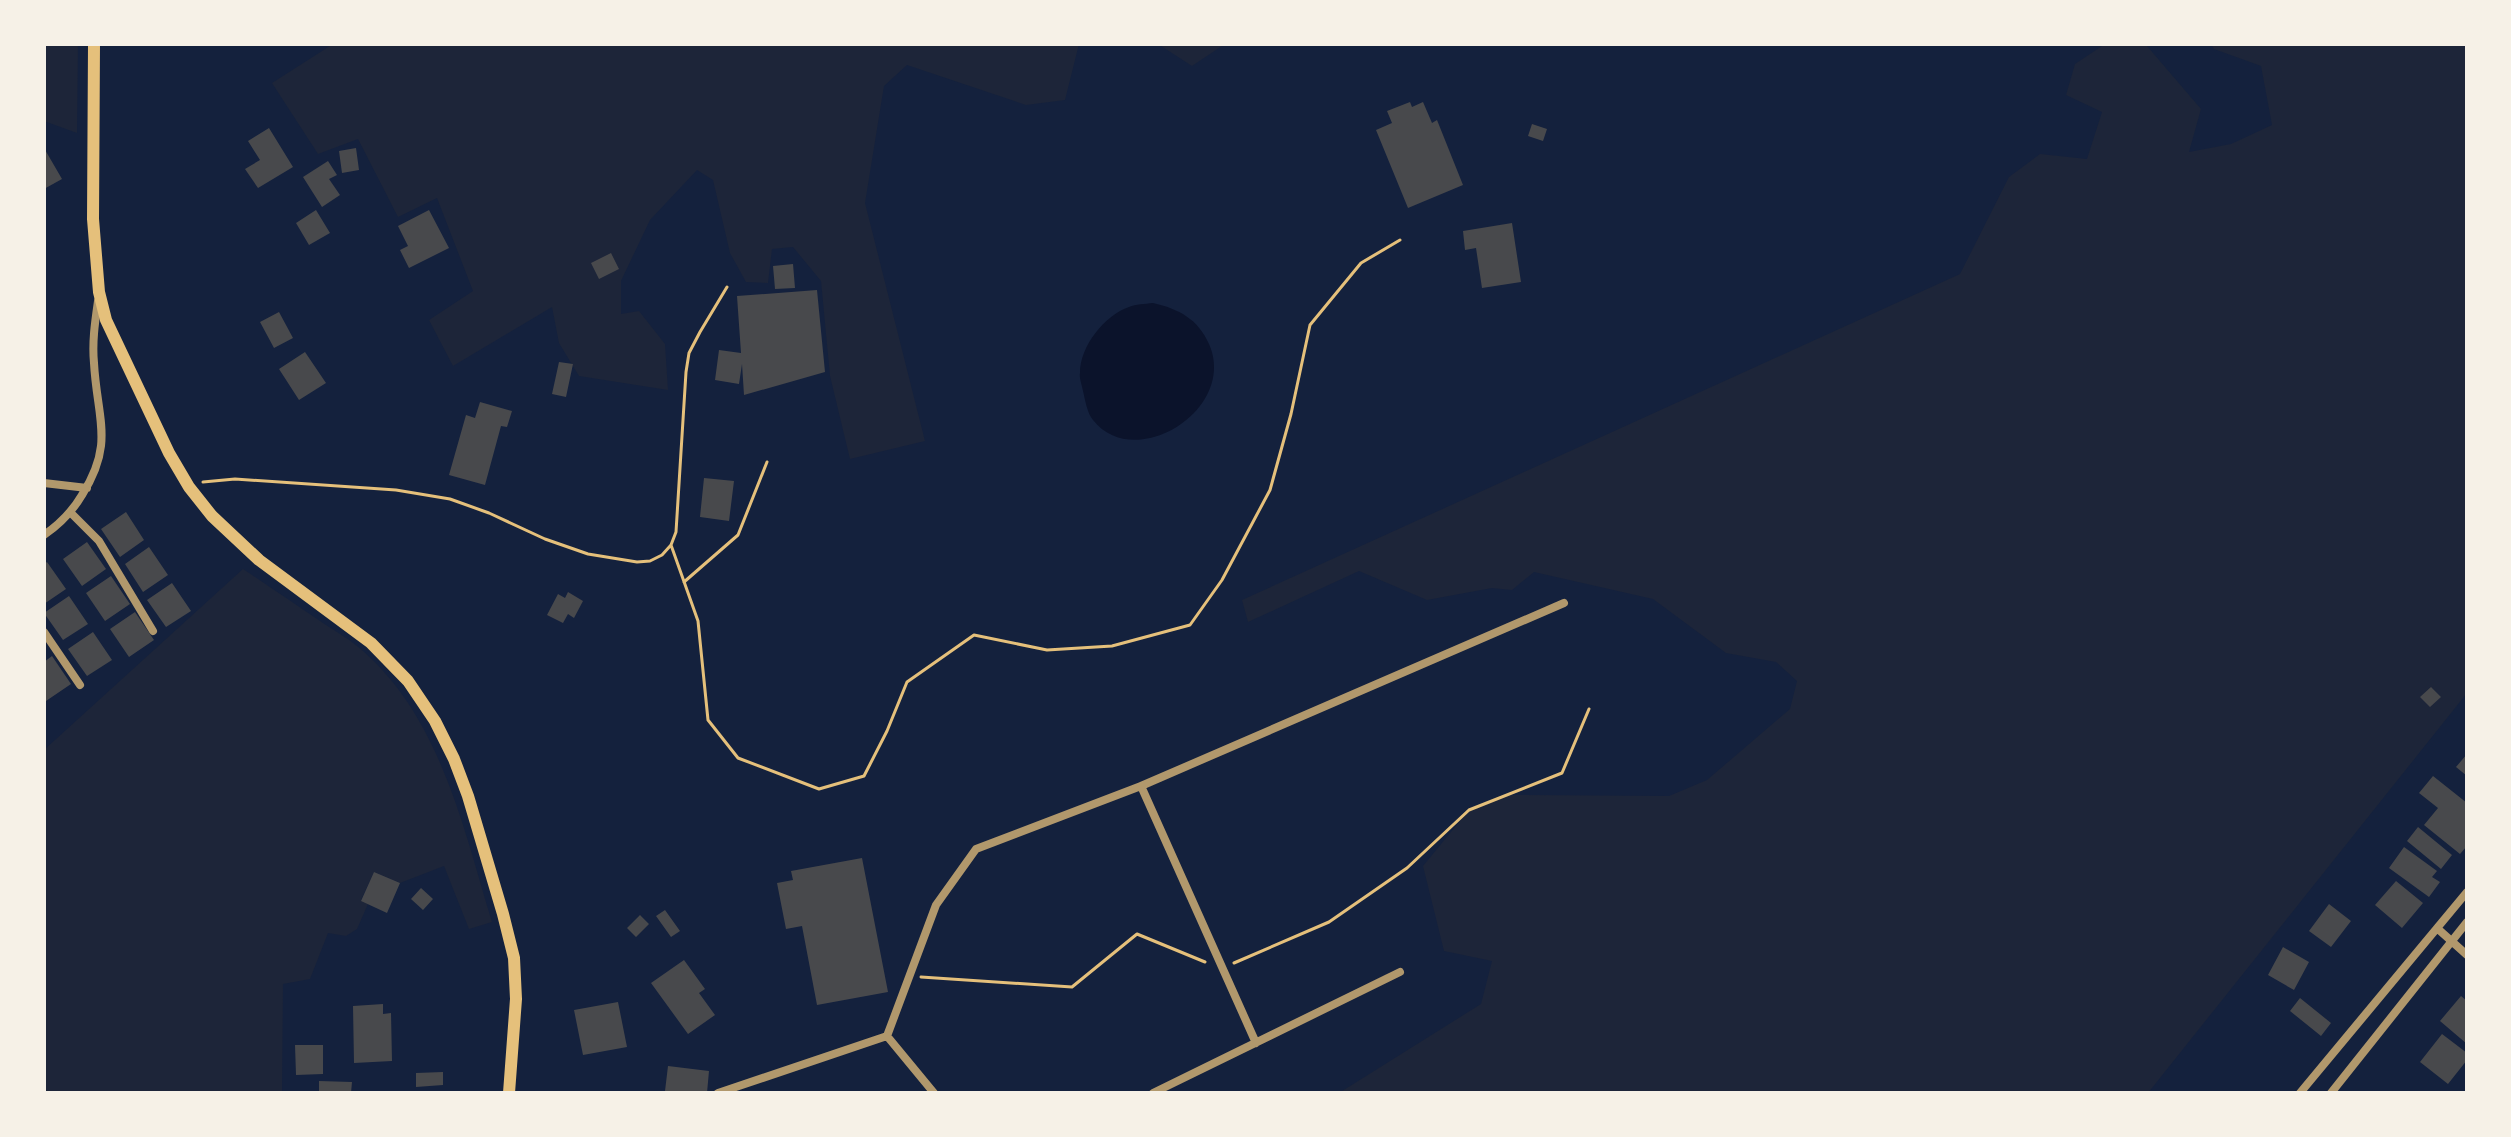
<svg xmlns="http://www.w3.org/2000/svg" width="2511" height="1137" font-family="'Roboto Condensed',sans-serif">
<rect width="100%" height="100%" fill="#14213d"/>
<!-- green -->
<path fill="#1d2539" d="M44,44H78L77,133L44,121Z
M333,44H1079L1065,100L1026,105L907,65L884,86L865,203L925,441L850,459L830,376L821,281L793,247L772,249L768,283L746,282L730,253L713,180L697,170L650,220L621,281V314L639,311L665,344L668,390L579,376L559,343L552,307L453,366L429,320L473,291L437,198L398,217L358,139L318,154L272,83Z
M1158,44H1225L1192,66Z
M2105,44H2142L2147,46L2201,109L2189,152L2231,144L2272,125L2261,66L2214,49L2211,44H2467V693L2148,1093H1339L1481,1004L1492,961L1444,951L1423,866L1469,810L1509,795L1669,796L1707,780L1790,709L1797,681L1776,662L1726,653L1653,599L1534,572L1512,590L1492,588L1427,600L1359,571L1248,622L1242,600L1960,274L2009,177L2040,154L2087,159L2102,112L2066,95L2075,64Z
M243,569C270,587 296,605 323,623C337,632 352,641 363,651C441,720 463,827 492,922L469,929L444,866L400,883L374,872L361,900L368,904L357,929L346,936L328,933L310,979L283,984L282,1093H44V750Z"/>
<!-- water -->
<path fill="#0b132b" d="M1153,303C1179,309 1198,319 1209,344C1238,410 1134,473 1093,420C1087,413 1085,399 1083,391C1082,385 1079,378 1080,373C1080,346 1105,315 1129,307C1136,304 1145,304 1153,303Z"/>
<!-- building -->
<path fill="#48494c" d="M1410,102L1412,107L1423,102L1432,123L1437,120L1463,185L1408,208L1376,130L1392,123L1387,111Z
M1532,124L1547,129L1543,141L1528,136Z
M269,128L293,167L258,188L245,169L260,160L248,141Z
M44,148L62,179L44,189Z
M356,148L359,170L342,173L339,151Z
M328,161L337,175L329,179L340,195L322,207L303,177Z
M316,210L330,233L309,245L296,223Z
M429,210L449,248L409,268L400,250L408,246L398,226Z
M1512,223L1521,282L1482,288L1476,248L1465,250L1463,231Z
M611,253L619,269L599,279L591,263Z
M793,264L795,288L775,289L773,266Z
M817,290L825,372L744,395L742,364L739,384L715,380L719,350L741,353L737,296Z
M279,312L293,338L274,348L260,322Z
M305,352L326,383L299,400L279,369Z
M559,362L573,364L566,397L552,394Z
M480,402L512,411L507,427L501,426L485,485L449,475L466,415L475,418Z
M704,478L734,481L729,521L700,517Z
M126,512L144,540L120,557L101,529Z
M87,542L106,569L82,586L63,559Z
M149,547L168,575L143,592L125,564Z
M47,562L66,589L44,604V564Z
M111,576L130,604L105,621L86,593Z
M172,583L191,611L166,627L147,600Z
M568,592L583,601L574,618L568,614L563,623L547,615L558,594L565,598Z
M69,596L88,624L63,640L44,613Z
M135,612L154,640L129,657L110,629Z
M93,632L112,660L87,676L68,649Z
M52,656L71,684L46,701L44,698V662Z
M2431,687L2441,697L2430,707L2420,697Z
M2467,754V776L2456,767Z
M2433,776L2467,803V846L2460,854L2424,825L2438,808L2419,793Z
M2418,827L2452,855L2441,869L2407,841Z
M2404,847L2437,871L2432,877L2440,882L2429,897L2389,868Z
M862,858L888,992L817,1005L802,926L786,929L777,883L793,880L791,871Z
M374,872L400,883L387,913L361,901Z
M2396,881L2423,903L2402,928L2375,905Z
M421,888L433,899L423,910L411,899Z
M2329,904L2351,921L2331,947L2309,931Z
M665,910L680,931L671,937L656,916Z
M640,915L649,924L636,937L627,928Z
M2283,947L2309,962L2294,990L2268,975Z
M684,960L705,989L699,993L715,1015L688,1034L651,983Z
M2461,996L2467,1001V1044L2440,1021Z
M2300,998L2331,1023L2321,1036L2290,1011Z
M618,1002L627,1047L583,1055L574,1010Z
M383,1004V1014L391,1013L392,1061L354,1063L353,1006Z
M2442,1034L2467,1053V1060L2448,1084L2420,1062Z
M295,1045H323V1074L296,1075Z
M668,1066L709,1071L707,1093L665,1091Z
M443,1072V1085L416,1087V1073Z
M319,1081L352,1082L351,1093H319Z"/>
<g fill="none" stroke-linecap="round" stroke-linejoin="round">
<!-- path -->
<path stroke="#e5c07b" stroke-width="3" d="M203,482L235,479L396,490L450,499L489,513L545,539L588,554L637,562L650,561L662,555L671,545L676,532L686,372L689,353L700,332L727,287
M671,545L698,621L708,720L738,758L819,789L864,776L887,731L907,682L974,635L1047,650L1112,646L1190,625L1222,580L1270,490L1291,414L1310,325L1361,263L1400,240
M684,582L738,535L767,462
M1234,963L1329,922L1407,868L1469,810L1562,773L1589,709
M921,977L1072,987L1137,934L1205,962"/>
<!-- minor -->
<path stroke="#b1986c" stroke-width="8" d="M44,483L87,488
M71,513L99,541L153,631
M44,535C60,524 72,512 82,495C115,443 97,419 94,363C92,342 95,322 98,301
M44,632L80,685
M1141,786L1256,1043
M2438,929L2467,955
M718,1093L887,1036
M934,1093L887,1036L936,905L976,849L1141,786L1564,603
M1153,1093L1400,972
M2300,1093L2467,892
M2331,1093L2467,922"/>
<!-- secondary -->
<path stroke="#e5c07b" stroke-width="12" d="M94,44L93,219L99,292L106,320L169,453L189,487L212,516L259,560L371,643L408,681L435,721L454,759L468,796L503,914L514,958L516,999L509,1093"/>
</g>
<!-- border -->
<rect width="2511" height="1137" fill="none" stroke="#f6f1e7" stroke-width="92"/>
</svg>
